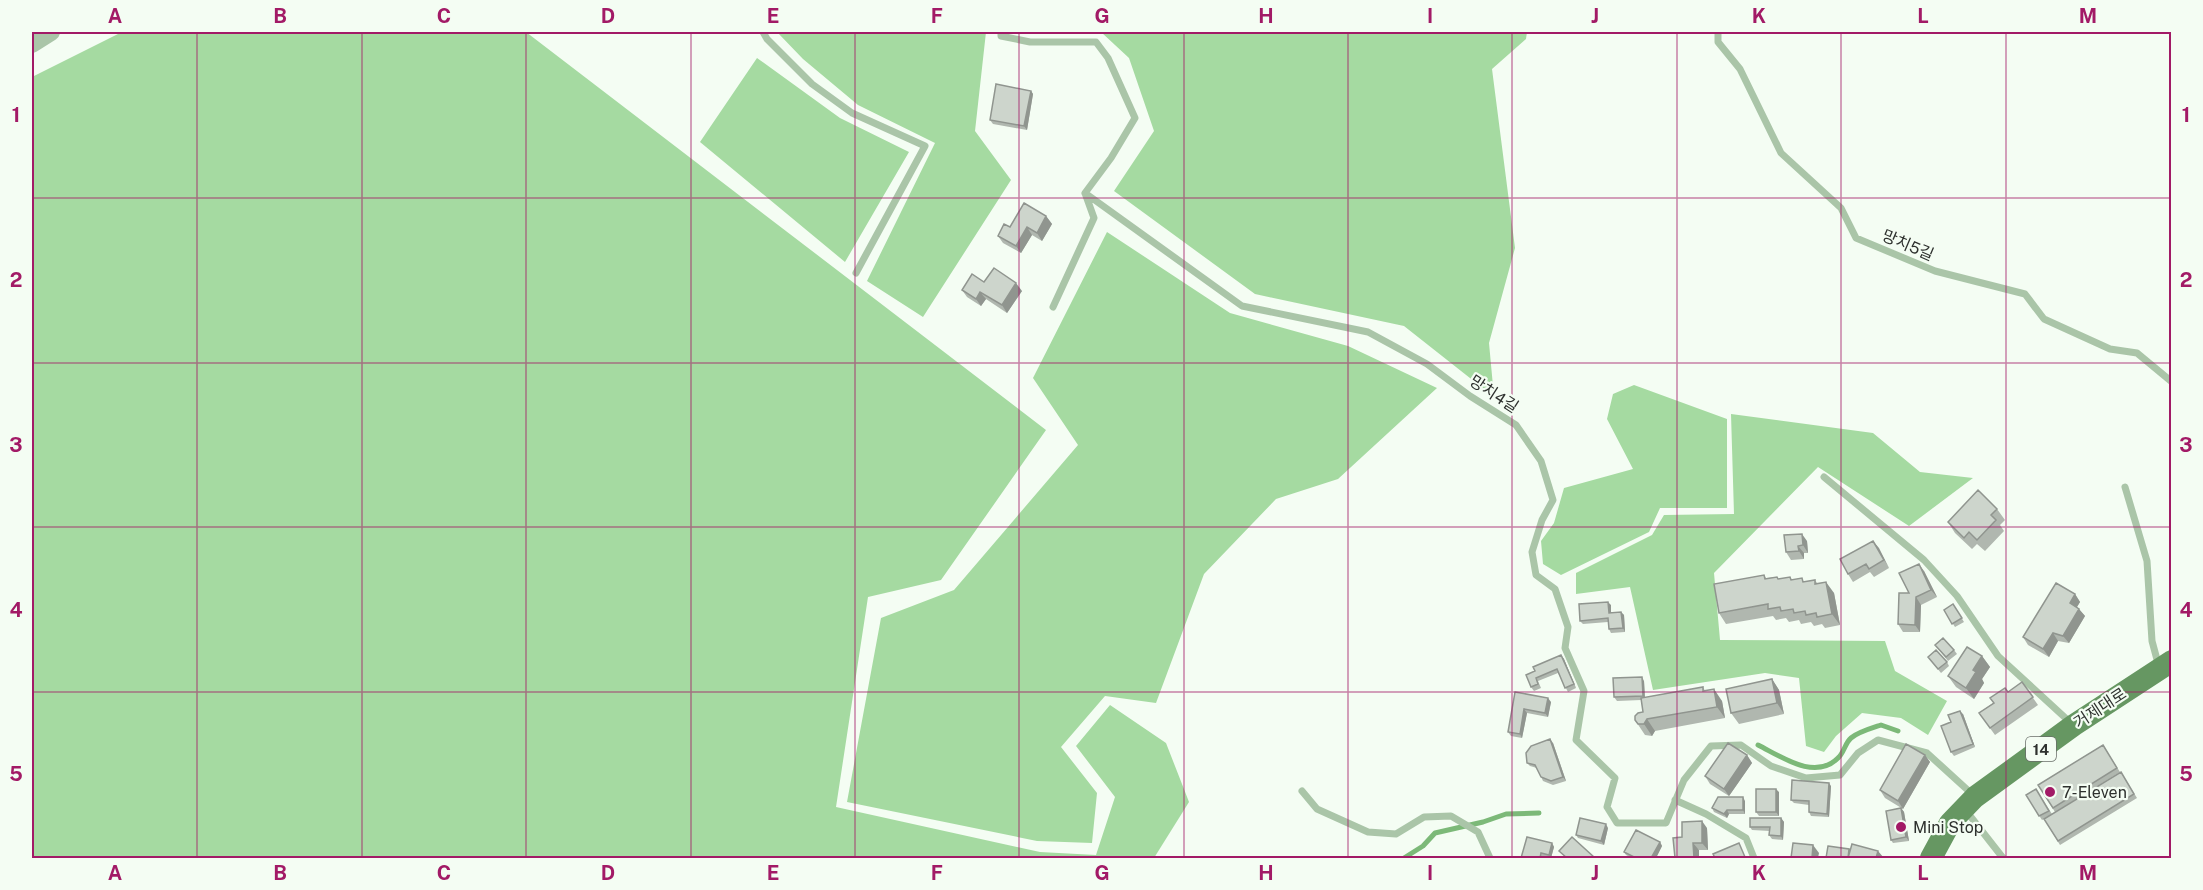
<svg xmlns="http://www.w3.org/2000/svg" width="2203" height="890" font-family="'Public Sans','Noto Sans KR',sans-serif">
<rect width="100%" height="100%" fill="#f4fdf3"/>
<!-- green -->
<path fill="#a5daa1" d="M122,32H526L1046,430L941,580L868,597L836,807L1040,852L1096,855L1115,797L1076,746L1110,705L1166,743L1189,802L1154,858H32V77Z
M777,32H986L975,131L1011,180L923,317L867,281L935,143L858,105L803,59Z
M1101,32H1527L1526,39L1492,69L1515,248L1489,343L1494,397L1404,326L1255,294L1114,191L1154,131L1129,58Z
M757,58L840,118L909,152L845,262L700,142Z
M1107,232L1230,313L1348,346L1437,388L1338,479L1276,499L1204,574L1156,703L1105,696L1061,747L1097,793L1092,843L1037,841L847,802L881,618L954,590L1078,445L1033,378Z
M1634,385L1727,419V508H1660L1649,532L1561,575L1543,564L1541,541L1554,523L1564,488L1633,469L1607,419L1613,394Z
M1731,414L1873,433L1920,472L1973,478L1909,526L1818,467L1714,573L1720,640L1885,641L1895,671L1947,701L1928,735L1901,718L1862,713L1836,736L1824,752L1806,746L1799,678L1765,673L1653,690L1630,587L1576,594V573L1652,535L1664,515L1734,514Z"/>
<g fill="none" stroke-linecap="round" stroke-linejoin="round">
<!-- stream -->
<path stroke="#7cb978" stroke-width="5" d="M1758,745C1782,757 1815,781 1838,758C1844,753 1845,743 1851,738C1858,732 1872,728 1881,725L1898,731
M1404,858L1423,846L1435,833L1483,822L1506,814L1539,813"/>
<!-- service -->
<path stroke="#aac5a8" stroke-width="7" d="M763,32L767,39L812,84L852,113L925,146L856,273
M1001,32V36L1030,42H1096L1108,58L1135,118L1111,158L1085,193L1094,218L1053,307
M1718,32V42L1740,69L1781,153L1841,208L1856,238L1935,271L2025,294L2044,319L2110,349L2137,353L2172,382
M1085,193L1242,306L1368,332L1427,364L1470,396L1516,425L1541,461L1553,500L1542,520L1532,552L1536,575L1555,589L1568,627L1565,648L1584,691L1576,740L1615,778L1607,807L1617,823H1666L1684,780L1711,746L1741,745L1771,766L1806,778L1840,775L1858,753L1878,740L1927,753L1972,794
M1824,477L1924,560L1957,596L1998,656L2072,724
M2125,487L2147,561L2152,641L2159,667
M1302,791L1317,809L1368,832L1396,834L1424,817L1451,816L1478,832L1490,858
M1675,800L1706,814L1746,838L1754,858
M1967,812L2003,858"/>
<!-- tertiary -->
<path stroke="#aac5a8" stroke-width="18" d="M32,44L51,32"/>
<!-- primary -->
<path stroke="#669762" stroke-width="22" d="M1931,858L1950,823L1975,797L2074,725L2172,661"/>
</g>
<!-- wall -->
<path fill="#b0b7af" d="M1031,91L1033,94L1027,130L993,124L990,120Z
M1046,216L1052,224L1042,241L1032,235L1021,253L1003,243L998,236L1010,227Z
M962,290L1022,291L1007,313L986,299L981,306L967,297Z
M1997,509L2005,520L2000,525L2004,531L1985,551L1977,544L1972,549L1955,533L1948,522Z
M1807,541L1808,553H1804V559L1791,560L1786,552Z
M1873,541L1889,568L1874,577L1870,572L1853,582L1848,574Z
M1924,571L1937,597L1921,605L1920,632H1903L1898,624L1909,593Z
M1764,575L1766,578L1777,577L1779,579L1790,577L1792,580L1805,582L1815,580L1817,583L1834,593L1840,625L1825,628L1822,624L1814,626L1811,622L1801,624L1799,620L1789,622L1786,618L1776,620L1773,616L1726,624L1719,613Z
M2075,594L2080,602L2077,607L2085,616L2069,643L2058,641L2049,657L2028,645L2023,637Z
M1953,604L1964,622L1955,627L1944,610Z
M1611,605V612H1621L1624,615L1625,632L1611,633L1609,629L1608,622L1583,624L1580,621Z
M1935,645L1954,650L1957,654L1948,661Z
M1561,655L1564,659L1576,688L1568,692L1558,673L1538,681L1541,688L1534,691L1531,687L1535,671Z
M1982,656L1990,667L1982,679L1984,683L1974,699L1956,687L1948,676Z
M1928,657L1947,662L1949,666L1941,673Z
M1772,679L1779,690L1784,714L1739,724L1731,713Z
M1644,681L1645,698L1703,687L1705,691L1722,701L1725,718L1655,731L1652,736L1645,735L1635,720L1643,712L1641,700L1617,701L1614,697Z
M2022,682L2038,705L1995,735L1979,713Z
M1515,692L1551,702L1548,717L1527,713L1522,738L1511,736L1508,732Z
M1963,714L1975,747L1954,756L1951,752Z
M1553,743L1566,781L1553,785L1543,781L1537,768L1530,766L1527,763Z
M2103,745L2120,772L2055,812L2038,785Z
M1747,755L1752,763L1729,796L1710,784L1705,776Z
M1925,755L1930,762L1903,809L1885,798L1880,790Z
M2121,772L2137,798L2060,845L2044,819L2042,820L2026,795L2036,789L2052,814Z
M1831,786L1829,817L1811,816L1809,812V805L1794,803L1791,800Z
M1779,792V816H1759L1756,812Z
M1745,801V814H1729L1727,818L1714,812L1712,808Z
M1901,808L1904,812L1909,841L1893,843L1891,840Z
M1781,818L1784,822L1783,840L1772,839L1769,835L1770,831L1752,830L1750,827Z
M1608,828L1604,845L1578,838L1576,835Z
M1707,828L1708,850H1699L1682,837Z
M1660,842L1662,846L1656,858H1632L1626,855L1624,852Z
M1552,843L1554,847L1551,858L1544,857V858H1521Z"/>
<!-- shaded-wall -->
<path fill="#90958f" d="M1031,91L1033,94L1027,130L1024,126Z
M1046,216L1052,224L1042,241L1037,233Z
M1027,227L1032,235L1021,253L1016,246Z
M1016,283L1022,291L1007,313L1002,305Z
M980,292L986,299L981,306L976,299Z
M1802,534L1807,541L1808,553L1803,545Z
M1873,541L1879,548L1889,568L1884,560Z
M1798,546L1804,553V559L1799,551Z
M1919,564L1924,571L1937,597L1931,590Z
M1826,582L1834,593L1840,625L1832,614Z
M2075,594L2080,602L2075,610L2070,603Z
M1916,597L1921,605L1920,632L1915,625Z
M1608,602L1611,605V616L1609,613Z
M2079,609L2085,616L2069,643L2063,636Z
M1621,612L1624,615L1625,632L1623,628Z
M2053,633L2058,641L2049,657L2043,649Z
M1561,655L1564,659L1576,688L1574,684Z
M1982,656L1990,667L1982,679L1984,683L1974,699L1966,688L1973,670Z
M1642,677L1644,681L1645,700L1643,696Z
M1772,679L1779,690L1784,714L1777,703Z
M1714,689L1722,701L1725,718L1717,707Z
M1548,698L1551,702L1548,717L1545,713Z
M1524,709L1527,713L1522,738L1520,734Z
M1960,711L1963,714L1975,747L1973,744Z
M1647,719L1655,731L1652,736L1644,724Z
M1550,739L1553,743L1566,781L1563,777Z
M1747,755L1752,763L1729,796L1724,789Z
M1925,755L1930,762L1903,809L1898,801Z
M1829,783L1831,786L1829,817L1827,814Z
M1776,789L1779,792V816L1776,812Z
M1743,797L1745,801V814L1743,810Z
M1901,808L1904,812L1909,841L1906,837Z
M1727,810L1729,814L1727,818L1724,814Z
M1781,818L1784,822L1783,840L1781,836Z
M1702,821L1707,828L1708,850L1702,843Z
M1606,824L1608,828L1604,845L1601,841Z
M1660,842L1662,846L1656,858H1651Z
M1552,843L1554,847L1551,858L1549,855Z
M1693,843L1699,850V858H1694Z
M1813,845L1819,853L1818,858H1812Z
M1878,851L1884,858H1876Z"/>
<!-- building -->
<path fill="#cdd5cc" stroke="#90958f" stroke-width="1.5" d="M996,84L1031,91L1024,126L990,120Z
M1024,203L1046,216L1037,233L1027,227L1016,246L998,236L1004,224L1010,227Z
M994,268L1016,283L1002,305L980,292L976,299L962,290L972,274L984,282Z
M1978,490L1997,509L1991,515L1996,520L1977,540L1969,532L1964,538L1948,522Z
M1802,534L1803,545L1798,546L1799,551L1786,552L1784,535Z
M1873,541L1884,560L1869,569L1866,564L1848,574L1840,559Z
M1919,564L1931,590L1916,597L1915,625L1898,624L1899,593H1909L1899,573Z
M1764,575L1765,579L1777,577L1778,579L1790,577L1791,580L1802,578L1803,582L1815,580V584L1826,582L1832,614L1817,617L1816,613L1806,615L1805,611L1794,613L1793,609L1781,611L1780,607L1768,609V604L1719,613L1714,584Z
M2056,583L2075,594L2070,603L2079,609L2063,636L2053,633L2043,649L2023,637Z
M1608,602L1609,613L1621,612L1623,628L1609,629L1608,618L1580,621L1579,604Z
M1953,604L1962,618L1952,624L1944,610Z
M1943,638L1954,650L1946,657L1935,645Z
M1967,647L1982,656L1973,670L1976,672L1966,688L1948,676Z
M1936,650L1947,662L1938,669L1928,657Z
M1561,655L1574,684L1565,688L1557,669L1536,678L1538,684L1531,687L1526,675L1535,671L1533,667Z
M1642,677L1643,696L1614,697L1613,678Z
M1772,679L1777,703L1731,713L1726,689Z
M2022,682L2033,697L1990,728L1979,713L1994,703L1990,698L2005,688L2008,692Z
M1703,687V691L1714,689L1717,707L1647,719L1644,724H1638L1635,720V716L1638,713L1643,712L1641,698Z
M1515,692L1548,698L1545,713L1524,709L1520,734L1508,732Z
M1960,711L1973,744L1951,752L1941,726L1951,722L1948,715Z
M1550,739L1563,777L1551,781L1541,777L1535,765L1527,763L1526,753L1531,746Z
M1728,743L1747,755L1724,789L1705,776Z
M1906,744L1925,755L1898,801L1880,790Z
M2103,745L2117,768L2053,808L2038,785Z
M2121,772L2134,794L2058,841L2044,819Z
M1792,780L1829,783L1827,814L1809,812V801L1791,800Z
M1756,789H1776V812H1756Z
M2036,789L2049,811L2039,816L2026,795Z
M1718,797H1743V810H1727L1724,814L1712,808Z
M1901,808L1906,837L1891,840L1886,811Z
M1580,818L1606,824L1601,841L1576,835Z
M1750,818H1781V836L1769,835L1770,827H1750Z
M1702,821V843H1693L1694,858H1675L1673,838L1682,837V822Z
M1636,830L1660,842L1651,858H1636L1624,852Z
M1527,837L1552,843L1549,855L1541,853L1540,858H1521Z
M1572,837L1595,858H1567L1559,851Z
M1739,843L1745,857L1742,858H1715L1713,854Z
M1793,843L1813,845L1812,858H1791Z
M1852,844L1878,851L1876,858H1848Z
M1828,846L1849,849L1848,858H1826Z"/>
<!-- grid -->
<path fill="none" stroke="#a21a66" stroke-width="1.5" stroke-opacity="0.55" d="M197,32V858M362,32V858M526,32V858M691,32V858M855,32V858M1019,32V858M1184,32V858M1348,32V858M1512,32V858M1677,32V858M1841,32V858M2006,32V858M32,198H2172M32,363H2172M32,527H2172M32,692H2172"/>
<!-- markers -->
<g fill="#a21a66" stroke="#f4fdf3" stroke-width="2">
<circle cx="2050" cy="792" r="6"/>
<circle cx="1901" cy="827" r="6"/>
</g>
<g text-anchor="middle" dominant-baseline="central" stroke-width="4.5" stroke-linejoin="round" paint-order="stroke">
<!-- shield labels -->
<rect fill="#f4fdf3" stroke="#696e69" stroke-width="1.5" x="2026" y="737" width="30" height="24" rx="4.5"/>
<g font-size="15" font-weight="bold" fill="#2e312e">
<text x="2041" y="749">14</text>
</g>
<!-- street labels -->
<g font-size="16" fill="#2e312e" stroke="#f4fdf3">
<text transform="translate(1908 245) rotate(23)">망치5길</text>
<text transform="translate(1494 394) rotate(33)">망치4길</text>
<text transform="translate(2100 708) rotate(-33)">거제대로</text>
</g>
<!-- poi labels -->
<g font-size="16" fill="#2e312e" stroke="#f4fdf3" text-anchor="start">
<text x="2062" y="792">7-Eleven</text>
<text x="1913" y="827">Mini Stop</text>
</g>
</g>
<!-- border -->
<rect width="2203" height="890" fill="none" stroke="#f4fdf3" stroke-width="66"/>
<rect x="33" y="33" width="2137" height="824" fill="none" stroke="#a21a66" stroke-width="2"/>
<g font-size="20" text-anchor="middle" font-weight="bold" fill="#a21a66">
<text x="115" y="23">A</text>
<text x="280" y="23">B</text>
<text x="444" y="23">C</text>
<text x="608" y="23">D</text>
<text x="773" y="23">E</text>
<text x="937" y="23">F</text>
<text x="1102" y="23">G</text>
<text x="1266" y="23">H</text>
<text x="1430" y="23">I</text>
<text x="1595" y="23">J</text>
<text x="1759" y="23">K</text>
<text x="1923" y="23">L</text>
<text x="2088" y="23">M</text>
<text x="16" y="122">1</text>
<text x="2186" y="122">1</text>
<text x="16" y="287">2</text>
<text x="2186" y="287">2</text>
<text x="16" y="452">3</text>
<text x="2186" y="452">3</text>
<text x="16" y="617">4</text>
<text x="2186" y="617">4</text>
<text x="16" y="781">5</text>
<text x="2186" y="781">5</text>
<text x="115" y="880">A</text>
<text x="280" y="880">B</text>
<text x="444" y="880">C</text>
<text x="608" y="880">D</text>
<text x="773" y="880">E</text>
<text x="937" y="880">F</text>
<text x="1102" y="880">G</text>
<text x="1266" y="880">H</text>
<text x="1430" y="880">I</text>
<text x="1595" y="880">J</text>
<text x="1759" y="880">K</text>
<text x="1923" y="880">L</text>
<text x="2088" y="880">M</text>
</g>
</svg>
